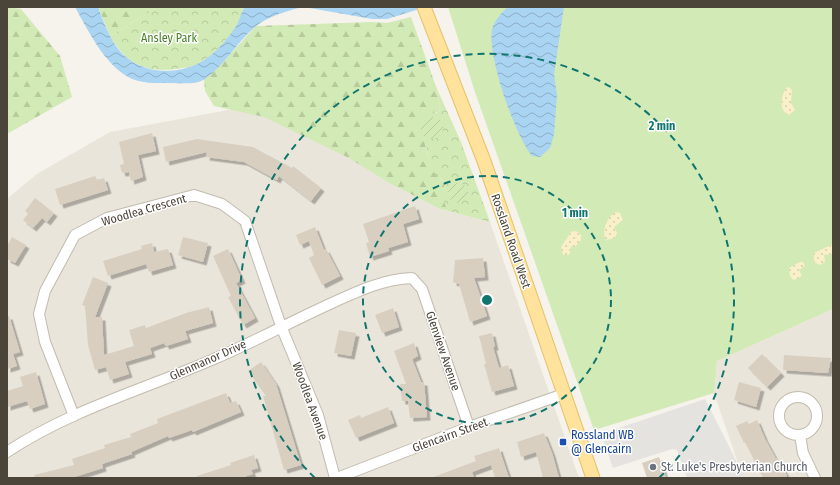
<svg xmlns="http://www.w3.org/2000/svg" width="840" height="485" font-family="'Fira Sans Condensed',sans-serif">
<defs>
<pattern id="forest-firs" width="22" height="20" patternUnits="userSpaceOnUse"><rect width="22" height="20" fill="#d2eab5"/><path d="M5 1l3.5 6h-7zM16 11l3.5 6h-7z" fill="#b6ca9c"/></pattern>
<pattern id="sand-dots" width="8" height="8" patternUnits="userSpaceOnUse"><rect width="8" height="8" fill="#f9efc9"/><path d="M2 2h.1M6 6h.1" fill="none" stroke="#d7cead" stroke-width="1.8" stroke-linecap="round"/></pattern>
<pattern id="park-crowns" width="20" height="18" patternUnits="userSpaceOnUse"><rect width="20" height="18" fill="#d2eab5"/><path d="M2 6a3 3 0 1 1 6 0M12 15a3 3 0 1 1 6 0" fill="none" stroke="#b6ca9c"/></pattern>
<pattern id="garden-furrows" width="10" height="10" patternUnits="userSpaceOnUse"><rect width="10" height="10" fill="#d2eab5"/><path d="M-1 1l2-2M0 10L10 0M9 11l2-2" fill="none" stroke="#b6ca9c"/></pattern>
<pattern id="water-waves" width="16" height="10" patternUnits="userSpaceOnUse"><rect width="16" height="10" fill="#a9d4f2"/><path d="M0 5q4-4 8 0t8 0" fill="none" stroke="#8caec5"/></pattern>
<filter id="shadow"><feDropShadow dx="3.5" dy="3.5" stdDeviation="0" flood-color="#0004"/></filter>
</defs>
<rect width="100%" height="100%" fill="#f6f3ec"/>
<!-- residential -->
<path fill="#eae5da" d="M265,103L389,183L440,209L490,222L579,478H7V199L37,174L110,132Z
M833,309V478H743L714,393L717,361Z"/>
<!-- grass -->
<path fill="#d2eab5" d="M448,7H833V309L717,361L714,393L594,430L475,92Z"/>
<!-- forest -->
<path fill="url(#forest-firs)" d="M7,7L21,9L60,56L72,97L7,134Z
M98,7H158L110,36Z
M411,17L437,89L440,109L439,112H435L425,144L429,159L439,177L444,182L445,203L448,211L440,209L389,183L349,158L264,117L214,106L205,91L204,79L225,60L256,26L372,22L387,23Z"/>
<!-- sand -->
<path fill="url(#sand-dots)" d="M789,87L792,90L791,103L795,110L789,115C778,110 781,97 786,88Z
M616,212L620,213L623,220L614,227L617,233L615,238L606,240C601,231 607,216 616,212Z
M574,231L578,232L581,235V240L575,247L571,246L570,254L568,255H563L561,247L571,232Z
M833,244V254L824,255L825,262L820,265L814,262V253Z
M799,262H803L805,266L799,270L802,276L794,280L790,277L789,268Z"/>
<!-- park -->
<path fill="url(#park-crowns)" d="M158,7H245C241,14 239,23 234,29C226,41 212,57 199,63C192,67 183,68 176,69C144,73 126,63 110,36Z
M437,89L461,142L490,222L448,211C442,202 445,192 444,182C442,178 438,177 435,174C430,167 429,158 427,150C424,135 412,136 423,115L439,112L440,109Z"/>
<!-- garden -->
<path fill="url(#garden-furrows)" d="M421 128a11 11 0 1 1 22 0a11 11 0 1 1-22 0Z
M448 193a10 10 0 1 1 20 0a10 10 0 1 1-20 0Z"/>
<!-- parking -->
<path fill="#e5e3e0" d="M705,399L745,478H687L677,450L672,449L613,468L601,434Z"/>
<!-- water -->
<path fill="url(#water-waves)" d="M75,7H98C103,20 108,34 116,46C135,73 171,77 199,63C212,57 226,41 234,29C239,23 240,14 245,7H303C287,11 268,16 255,27C237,42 225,65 205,79C195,85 183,83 172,83C159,83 143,84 130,78C104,64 89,32 75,7Z
M304,7H426L387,19H372Z
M508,7H564L554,74L557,95L554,135L550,148L540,157L532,156C515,135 487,56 492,29C494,21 502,12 508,7Z"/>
<!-- building -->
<path fill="#d8cfc1" filter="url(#shadow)" d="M152,133L156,151L138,155L143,177L131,181L129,172L122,173L120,165L124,164L119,142Z
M197,139L253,147L292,168L293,166L321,188L311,201L279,176L277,180L244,162L206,157L207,152L166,162L163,147Z
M95,176L97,180L104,178L108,190L60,205L55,189Z
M35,198L54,213L47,222L42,218L33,228L23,220L28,214L25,211Z
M415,206L419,219L403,224L408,242L388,248L389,251L370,257L366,243L369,242L363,224Z
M315,227L324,250L326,249L340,276L322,285L309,258L314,255L309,241L300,245L296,235Z
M12,237L26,245L15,263L7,259V246Z
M183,237L208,243L203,262L178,255Z
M152,243L154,252L168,249L173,265L149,272L146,264L108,276L103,261L142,249L141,246Z
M228,249L242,280L236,283L255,318L243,325L228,297L231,296L213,256Z
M483,258L485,277L474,278L487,316L470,322L459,284L453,282L455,260Z
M93,277L108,283L95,317H102L104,355L134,346L129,330L145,325L146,328L186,313L209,307L213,323L185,331L188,339L166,346L164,343L150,348L152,354L125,362L129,374L110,380L106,367L95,370L88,345L85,306L82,305Z
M393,308L399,327L382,333L375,315Z
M7,316H9L20,352L13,354L17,366L7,369Z
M339,330L356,333L351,356L334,353Z
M492,333L495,347H493L499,368L508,365L514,386L492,392L484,364H486L479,336Z
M414,343L418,356L412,359L421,382H424L427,417L410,418L408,401H402L400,384H406L394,351Z
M762,354L781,373L767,387L748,368Z
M784,355L831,358L828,373L783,370Z
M261,362L276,384L301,465L284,470L263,396H266L248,371Z
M36,372L45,404L30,409L27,401L7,407V391L23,386L20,377Z
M739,382L761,388L756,407L734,400Z
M226,393L230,403L236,401L241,412L193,432L192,430L169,438L168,436L131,452L132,454L102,464L103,468L71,478H35L34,475L74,465L72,459L105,448L104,445L131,437L130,434L158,423L157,419Z
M388,407L394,423L356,438L348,420L360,415L361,418Z
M757,420L765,439L776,459L778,458L787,476L782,478H763L745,442L744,443L736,426L747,421L749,424Z
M544,433L552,453L559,478H543L536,452L521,457L517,442Z
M499,448L509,478H495L491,465L472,472L474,478H431L476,461L474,456Z
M254,455L258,468L251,470L253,474L240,478H197V476L231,465L230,463Z
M659,457L666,478H647L642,463Z"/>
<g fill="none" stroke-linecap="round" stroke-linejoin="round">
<defs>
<path id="minor" d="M779 416a19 19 0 1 1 38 0a19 19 0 1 1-38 0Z
M74,416L45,342L39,314L45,291L75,235L107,218L194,195L222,204L245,221L281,326L318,415L335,478
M800,435L803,453L815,478
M7,452C70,410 145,389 214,359C254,342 292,321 332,303C358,291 384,279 412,278L422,289L469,427
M337,478L469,427L564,394"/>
<path id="major" d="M424,7L484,161L593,478"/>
</defs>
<!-- minor casing -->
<use href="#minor" stroke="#c2bbae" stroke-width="12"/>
<!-- major casing -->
<use href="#major" stroke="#e6c16a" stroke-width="15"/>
<!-- minor -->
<use href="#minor" stroke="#fff" stroke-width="10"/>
<!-- major -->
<use href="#major" stroke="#ffe39c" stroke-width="13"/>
</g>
<!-- distance rings -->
<g fill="none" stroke="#0f766e" stroke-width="2" stroke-dasharray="7 5">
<circle cx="487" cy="300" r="124"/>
<path d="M315 478A247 247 0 1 1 659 478"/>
</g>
<!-- markers -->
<rect fill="#1a4fb4" stroke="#fff" stroke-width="1.5" x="559" y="438" width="8" height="8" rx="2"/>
<circle fill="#6b7280" stroke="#fff" stroke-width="1.5" cx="653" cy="467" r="4"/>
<g text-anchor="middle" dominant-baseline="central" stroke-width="3" stroke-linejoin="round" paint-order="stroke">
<!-- park labels -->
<g font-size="12" fill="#4a7f2a" stroke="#fff">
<text x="169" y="38">Ansley Park</text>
</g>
<!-- street labels -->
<g font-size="12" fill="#4b4439" stroke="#fff">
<text transform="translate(144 210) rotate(-16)">Woodlea Crescent</text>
<text transform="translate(511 241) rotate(71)">Rossland Road West</text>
<text transform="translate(443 351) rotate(71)">Glenview Avenue</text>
<text transform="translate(208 360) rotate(-24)">Glenmanor Drive</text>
<text transform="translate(310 401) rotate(70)">Woodlea Avenue</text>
<text transform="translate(450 435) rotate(-20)">Glencairn Street</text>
</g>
<!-- transit labels -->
<g font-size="12" fill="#164399" stroke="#fff" text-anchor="start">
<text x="571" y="435">Rossland WB<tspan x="571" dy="14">@ Glencairn</tspan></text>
</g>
<!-- worship labels -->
<g font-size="12" fill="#5b616d" stroke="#fff" text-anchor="start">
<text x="661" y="467">St. Luke's Presbyterian Church</text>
</g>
</g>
<circle cx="487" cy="300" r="6" fill="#0f766e" stroke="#fff" stroke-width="2"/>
<g font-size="12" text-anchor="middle" font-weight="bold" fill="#0f766e" stroke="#fff" stroke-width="3" stroke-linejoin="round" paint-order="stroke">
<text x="662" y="130">2 min</text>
<text x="575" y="217">1 min</text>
</g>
<!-- border -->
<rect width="840" height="485" fill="none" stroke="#4b4439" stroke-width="16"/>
</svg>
